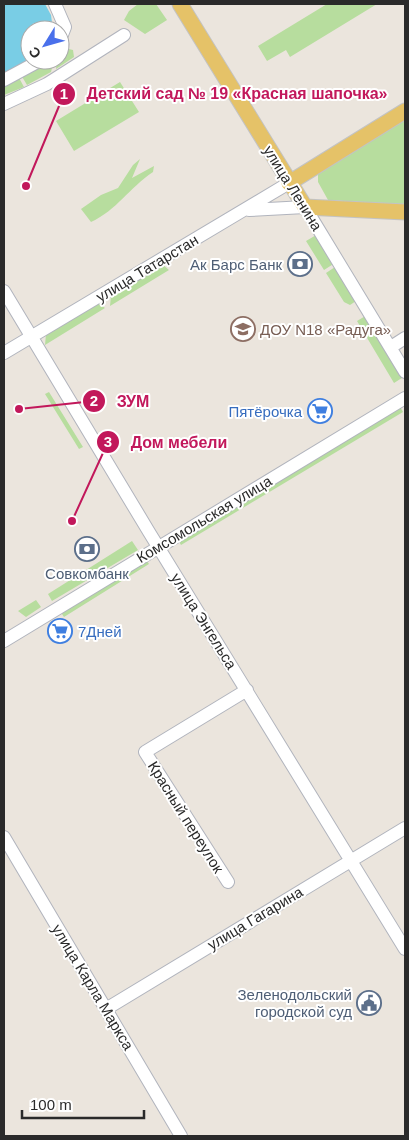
<svg xmlns="http://www.w3.org/2000/svg" width="409" height="1140" font-family="Helvetica,sans-serif">
<rect width="100%" height="100%" fill="#ebe5dd"/>
<!-- green -->
<path fill="#b7dd9e" d="M138,4H156L167,20L145,34L124,20L129,11Z
M327,4H377L290,57L286,50L267,61L258,46Z
M60,47L73,50L74,57L56,69L57,60H60Z
M44,60H54L51,72L27,85L21,75Z
M18,76L24,87L4,95V82Z
M120,82L139,112L74,151L56,121Z
M405,119V205L328,200L318,182V173Z
M140,159L132,178L154,166L153,172C129,188 117,210 91,222L81,209L101,195L118,188L133,165Z
M318,234L335,263L324,270L306,241Z
M163,265L169,270L110,306L111,296Z
M338,265L356,301L350,305L344,302L326,273Z
M99,303L105,308L45,345L46,334Z
M367,315L405,376L394,383L357,321Z
M49,392L83,447L79,449L45,394Z
M399,405L403,412L181,545L177,538Z
M132,541L138,550L52,601L48,594Z
M145,558L149,564L64,617L60,611Z
M36,600L41,607L26,617L18,611Z"/>
<!-- water -->
<path fill="#79cde5" d="M4,4H45L51,15L53,30H30V60L4,75Z"/>
<g fill="none" stroke-linecap="round" stroke-linejoin="round">
<defs>
<path id="minor" d="M55,4L65,27L60,40
M4,80L41,60
M4,104L47,84L124,35
M249,210L305,207L405,372
M4,291L149,532L405,949
M391,347L405,338
M4,353L289,183
M4,641L405,398
M4,837L181,1136
M228,882L145,752L247,690
M106,1009L405,828"/>
<path id="major" d="M180,4L305,207L405,212
M289,183L405,111"/>
</defs>
<!-- minor casing -->
<use href="#minor" stroke="#b1b4bd" stroke-width="14"/>
<!-- major casing -->
<use href="#major" stroke="#c3c3c3" stroke-width="17"/>
<!-- minor -->
<use href="#minor" stroke="#fff" stroke-width="12"/>
<!-- major -->
<use href="#major" stroke="#e5c268" stroke-width="15"/>
</g>
<!-- icons -->
<defs>
<symbol id="bank-ring" viewBox="-11 -11 22 22"><circle r="9.5" fill="#fff" stroke="#5c6f8a" stroke-width="1.5"/><path d="M-6-4H6V4H-6ZM0-2.3a2.3 2.3 0 1 0 0 4.6a2.3 2.3 0 1 0 0-4.6Z" fill="#5c6f8a"/></symbol>
<symbol id="school-ring" viewBox="-11 -11 22 22"><circle r="9.5" fill="#fff" stroke="#8d6e63" stroke-width="1.5"/><path d="M0-5L7-2L0 1L-7-2ZM-4 1L0 2.5L4 1V4Q0 6-4 4Z" fill="#8d6e63"/></symbol>
<symbol id="supermarket-ring" viewBox="-11 -11 22 22"><circle r="9.5" fill="#fff" stroke="#3f7fe0" stroke-width="1.5"/><path d="M-6-5.5h2.5l.6 2H6L4.5 2H-2.5L-4.4-4H-6ZM-1.5 3.2a1.3 1.3 0 1 0 .1 0ZM3 3.2a1.3 1.3 0 1 0 .1 0Z" fill="#3f7fe0"/></symbol>
<symbol id="civic-ring" viewBox="-11 -11 22 22"><circle r="9.5" fill="#fff" stroke="#5c6f8a" stroke-width="1.5"/><path d="M-.6-6.5H3V-4.5H.6V-3L4-1V1h2V6H-6V1h2V-1L-.6-3ZM-1.2 2.5V6h2.4V2.5Z" fill="#5c6f8a"/></symbol>
</defs>
<g fill-rule="evenodd">
<use href="#bank-ring" x="286" y="250" width="28" height="28"/>
<use href="#school-ring" x="229" y="315" width="28" height="28"/>
<use href="#supermarket-ring" x="306" y="397" width="28" height="28"/>
<use href="#bank-ring" x="73" y="535" width="28" height="28"/>
<use href="#supermarket-ring" x="46" y="617" width="28" height="28"/>
<use href="#civic-ring" x="355" y="989" width="28" height="28"/>
</g>
<g text-anchor="middle" dominant-baseline="central" stroke-width="4" stroke-linejoin="round" paint-order="stroke">
<!-- street labels -->
<g font-size="15" fill="#2a2a2a" stroke="#fff">
<text transform="translate(293 188) rotate(58)">улица Ленина</text>
<text transform="translate(147 268) rotate(-31)">улица Татарстан</text>
<text transform="translate(204 519) rotate(-31)">Комсомольская улица</text>
<text transform="translate(204 621) rotate(58)">улица Энгельса</text>
<text transform="translate(186 817) rotate(58)">Красный переулок</text>
<text transform="translate(255 918) rotate(-31)">улица Гагарина</text>
<text transform="translate(93 987) rotate(59)">улица Карла Маркса</text>
</g>
<!-- service labels -->
<g font-size="15" fill="#4e5e75" stroke="#fff" text-anchor="end">
<text x="282" y="264">Ак Барс Банк</text>
<text x="87" y="573" text-anchor="middle">Совкомбанк</text>
<text x="352" y="994">Зеленодольский<tspan x="352" dy="17">городской суд</tspan></text>
</g>
<!-- education labels -->
<g font-size="15" fill="#785e54" stroke="#fff" text-anchor="start">
<text x="260" y="329">ДОУ N18 «Радуга»</text>
</g>
<!-- shop labels -->
<g font-size="15" fill="#366cbe" stroke="#fff" text-anchor="end">
<text x="302" y="411">Пятёрочка</text>
<text x="78" y="631" text-anchor="start">7Дней</text>
</g>
</g>
<!-- callouts -->
<path fill="none" stroke="#c2185b" stroke-width="2" d="M26 186L64 94M19 409L94 401M72 521L108 442"/>
<g fill="#c2185b" stroke="#fff" stroke-width="2">
<circle cx="26" cy="186" r="5"/>
<circle cx="19" cy="409" r="5"/>
<circle cx="72" cy="521" r="5"/>
<circle cx="64" cy="94" r="12"/>
<circle cx="94" cy="401" r="12"/>
<circle cx="108" cy="442" r="12"/>
</g>
<g font-size="15" text-anchor="middle" font-weight="bold" fill="#fff">
<text x="64" y="99">1</text>
<text x="94" y="406">2</text>
<text x="108" y="447">3</text>
</g>
<g font-size="16" text-anchor="middle" font-weight="bold" fill="#c2185b" stroke="#fff" stroke-width="4" stroke-linejoin="round" paint-order="stroke">
<text x="237" y="99">Детский сад № 19 «Красная шапочка»</text>
<text x="133" y="407">ЗУМ</text>
<text x="179" y="448">Дом мебели</text>
</g>
<!-- border -->
<rect width="409" height="1140" fill="none" stroke="#2a2a2a" stroke-width="10"/>
<!-- north arrow -->
<g transform="translate(45 45) rotate(233)"><circle r="24" fill="#ffffff" stroke="#aaaaaa"/>
<path d="M0-4L9 19L0 12L-9 19Z" fill="#4a70eb"/>
<text y="-8" font-size="14" font-weight="bold" text-anchor="middle" fill="#2a2a2a">С</text>
</g>
<!-- scale -->
<path d="M22 1110v8h122v-8" fill="none" stroke="#2a2a2a" stroke-width="2.5"/>
<text x="30" y="1110" font-size="15" fill="#2a2a2a" stroke="#ffffff" stroke-width="4" paint-order="stroke">100 m</text>
</svg>
